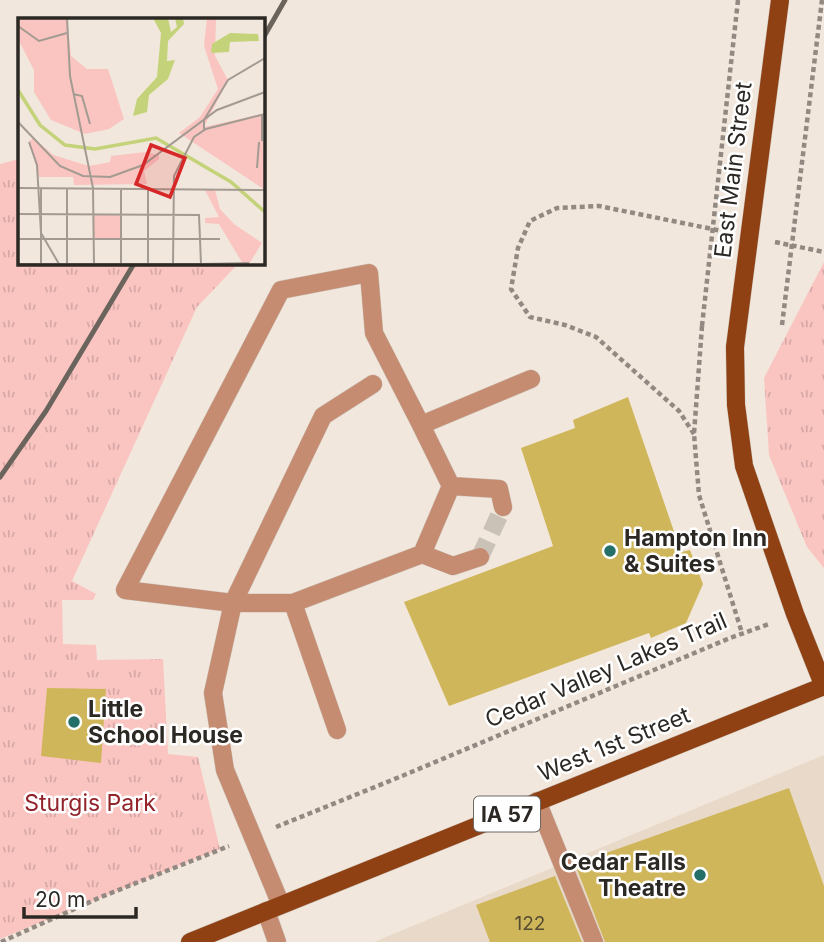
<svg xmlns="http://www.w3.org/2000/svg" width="824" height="942" font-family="Inter,sans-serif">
<defs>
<pattern id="park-tufts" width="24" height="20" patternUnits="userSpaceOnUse" patternTransform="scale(1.75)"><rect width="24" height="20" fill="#fac4c1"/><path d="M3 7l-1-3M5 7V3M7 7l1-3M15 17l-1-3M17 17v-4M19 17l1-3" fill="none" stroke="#d6a8a6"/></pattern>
</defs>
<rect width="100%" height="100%" fill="#f2e7dc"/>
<!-- built -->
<path fill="#e9d9c9" d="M824,755V942H374Z"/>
<!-- park -->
<path fill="url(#park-tufts)" d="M19,159V262L239,263L197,307L72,581L96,594L93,600H62L63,644L96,645L97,660L163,659L168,754L198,757L220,849L0,939V164Z
M824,262V568L807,547L769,455L764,378Z"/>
<!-- building -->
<path fill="#d0b65a" d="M628,397L681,552L690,550L703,584L686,623L651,638L649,633L449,706L404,602L553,546L521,448L575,428L573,420Z
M47,688L106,689L101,763L41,756Z
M789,788L824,886V942H605L575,864Z
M555,876L582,942H490L476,905Z"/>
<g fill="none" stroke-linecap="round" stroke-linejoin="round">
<!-- minor-tunnel -->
<path stroke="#cac1b7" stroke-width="18" stroke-dasharray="18 9" stroke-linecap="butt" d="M480,557L503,507"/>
<defs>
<path id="minor" d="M451,486L499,489L503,507
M422,554L453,566L480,557
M293,603L422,554L451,486L421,425L531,379
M337,730L293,603H233L125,590L281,290L369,273L374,333L421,425
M537,801L594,942
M281,905L225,770L213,693L233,603L323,416L373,384
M266,911L277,942"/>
<path id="major" d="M735,347L736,405L744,466L795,614L824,687
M190,942L824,686"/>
</defs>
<!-- minor casing -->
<use href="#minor" stroke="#cec5bb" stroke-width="19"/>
<!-- major casing -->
<use href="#major" stroke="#cec5bb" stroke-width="19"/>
<!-- path -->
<path stroke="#928a82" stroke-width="4.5" stroke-dasharray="5 3.5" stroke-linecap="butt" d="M775,242L824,252
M702,326L694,434L699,495L742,633
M694,434L679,411L596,337L565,325L530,317L511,289L518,248L530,221L557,208L599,206L722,231
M276,827L402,776L730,638L769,624
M1,942L101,897L229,846"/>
<!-- minor -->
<use href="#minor" stroke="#c58c71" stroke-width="18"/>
<!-- major -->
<use href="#major" stroke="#8f4114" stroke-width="18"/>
<!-- rail -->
<path stroke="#6a645d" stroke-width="5" d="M262,40L285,0
M0,477L46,411L135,262"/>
<defs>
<path id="major-bridge" d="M735,347L780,0"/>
</defs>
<!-- major-bridge casing -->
<use href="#major-bridge" stroke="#cec5bb" stroke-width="19" stroke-linecap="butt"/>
<!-- path-bridge -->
<path stroke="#928a82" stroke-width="4.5" stroke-dasharray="5 3.5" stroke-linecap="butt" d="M782,325L822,0
M702,326L738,0"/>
<!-- major-bridge -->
<use href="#major-bridge" stroke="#8f4114" stroke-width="18"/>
</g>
<!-- markers -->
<g fill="#256f69" stroke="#fff" stroke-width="2.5">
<circle cx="610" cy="551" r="7"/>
<circle cx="74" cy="722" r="7"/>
<circle cx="700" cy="875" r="7"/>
</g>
<g text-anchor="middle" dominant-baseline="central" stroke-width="5" stroke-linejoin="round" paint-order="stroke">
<!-- number labels -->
<g font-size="19" fill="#554c32">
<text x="530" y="923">122</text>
</g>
<!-- shield labels -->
<rect fill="#fff" stroke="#6b6866" stroke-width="2" x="474" y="796.5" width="66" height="35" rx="5"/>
<g font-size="21" font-weight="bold" fill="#2c2824">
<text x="507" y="814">IA 57</text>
</g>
<!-- street labels -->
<g font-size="23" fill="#2c2824" stroke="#fff">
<text transform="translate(733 170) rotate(-83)">East Main Street</text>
<text transform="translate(606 670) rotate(-23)">Cedar Valley Lakes Trail</text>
<text transform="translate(614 744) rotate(-22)">West 1st Street</text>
</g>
<!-- poi labels -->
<g font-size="23" font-weight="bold" fill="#2c2824" stroke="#fff" text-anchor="start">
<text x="624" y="538">Hampton Inn<tspan x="624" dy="26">&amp; Suites</tspan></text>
<text x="88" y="709">Little<tspan x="88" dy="26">School House</tspan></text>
<text x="686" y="862" text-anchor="end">Cedar Falls<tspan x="686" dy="26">Theatre</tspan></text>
</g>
<!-- park labels -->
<g font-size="23" fill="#92232a" stroke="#fff">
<text x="90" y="803">Sturgis Park</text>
</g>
</g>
<!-- overview -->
<g transform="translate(18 18)">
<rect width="247" height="247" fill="#f2e7dc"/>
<path d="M0,0H49L53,38L69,51H90L106,101L91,111L67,116L33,102L16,74V52L0,21ZM189,0H198L197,38L210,62L186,109L244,96L247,172L161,115L182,99L200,71L186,28ZM16,120L35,137L71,148L92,144L93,138L128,134L141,137V141L126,153L129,166L56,167L55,159H21L11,123ZM187,172H197L202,191L216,206L244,225L231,246H225L201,206L187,205V200L201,199ZM76,196H103V221H76Z" fill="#fac4c1"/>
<path d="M135,0H150L153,14L159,9L157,0H165L166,6L150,23L149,43L157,42L150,61L131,77L129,94L115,98L119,81L139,59L143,15ZM212,15L240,16L241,23L212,24L211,34L193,35L194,26Z" fill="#c4d379"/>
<path fill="none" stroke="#c4d379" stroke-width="3.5" d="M0,72L22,107L47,127L77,131L138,120L213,164L247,194"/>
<path fill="none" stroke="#a39b92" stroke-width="2" d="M49,0L52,58L75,170M0,8L21,23L49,15M55,76L64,78L72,106M244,96V123M0,104L42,148L65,158L92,159L125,147L199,92L247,74M186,112V102L210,62L247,40M11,124L19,147L23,215L41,246M239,150L241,124M0,170L247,172M23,170V246M49,170V246M75,170L76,246M0,196L181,197L183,246M0,221H202M0,246H183M103,246V172M130,246V171M155,246L156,158L176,119L188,111L247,96M185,246L231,245"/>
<path fill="#d62828" fill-opacity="0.15" stroke="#d62828" stroke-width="3.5" d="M133,127L167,140L152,179L118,166Z"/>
<rect width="247" height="247" fill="none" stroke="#2c2824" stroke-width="3.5"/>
</g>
<!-- scale -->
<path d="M24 907v10h112v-10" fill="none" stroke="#2c2824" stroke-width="3.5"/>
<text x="35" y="907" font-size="21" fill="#2c2824" stroke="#ffffff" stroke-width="5" paint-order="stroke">20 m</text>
</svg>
